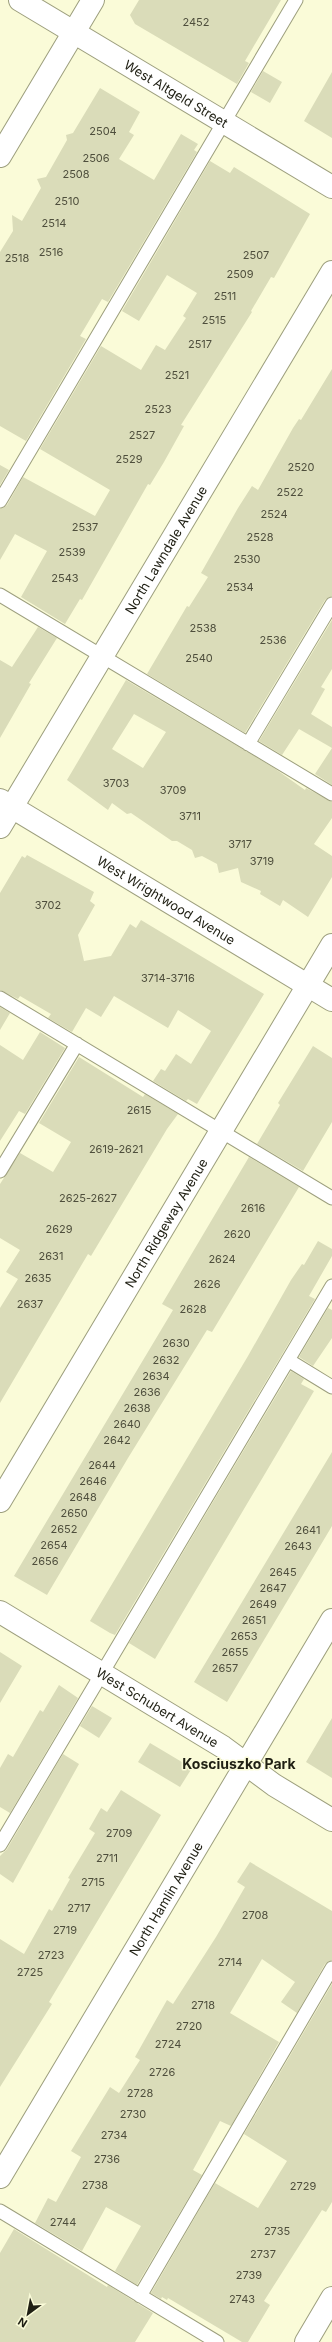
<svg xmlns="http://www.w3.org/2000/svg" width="332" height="2342" font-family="Inter,sans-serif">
<rect width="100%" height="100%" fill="#fafbd8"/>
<!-- building -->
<path fill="#dadcb9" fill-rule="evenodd" d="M139,0H281L245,61L249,63L237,84L135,24L130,15Z
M263,71L282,82L270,103L251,92Z
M332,72V138L304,121Z
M100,88L140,112L129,132L134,135L119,159L154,180L181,134L198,144L194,150L197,152L108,302L102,299L80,336L86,339L26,441L0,426V252L13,231L12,215L22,221L41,188L37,179L46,177L67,140L66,135L73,133Z
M210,161L230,173L234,167L310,214L274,278L271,277L251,311L252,312L181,425L184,426L164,462L150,485L148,484L82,600L80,599L65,624L21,597L47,551L15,534L0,560V509L7,505L23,477L95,516L110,490L40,449L101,346L141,370L156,345L165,350L186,318L183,316L197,293L167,275L139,321L122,311Z
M332,369V596L325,600L245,733L147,674L187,606L189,607L208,577L201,573L238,508L252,486L258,490L293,428L299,419L301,420Z
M0,465L9,470L0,485Z
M332,620V669L321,687L325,689L311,714L332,727V785L315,774L332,748L299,729L282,755L259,741Z
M38,627L57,638L29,683L31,684L0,738V660L12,667Z
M126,680L274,768L305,790L306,788L332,802V818L314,844L332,856V877L308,917L283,900L280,906L260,894L261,891L241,882L238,868L219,873L217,864L202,856L195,858L192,850L177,841H172L131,813L127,814L112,803L108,810L67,780ZM134,714L166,732L143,768L112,749Z
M27,855L94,892L90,901L95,905L78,935L84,961L111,956L130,924L136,928L141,920L264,994L197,1104L188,1099L186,1101L153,1081L161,1069L165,1071L176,1054L191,1064L211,1031L178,1010L168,1028L114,996L101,1017L86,1008L72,1032L48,1018L51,1014L20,996L18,999L0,990V893L22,856L25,858Z
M0,1007L10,1013L0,1030Z
M40,1032L65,1048L25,1114L19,1111L0,1141V1045L23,1060Z
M313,1046L332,1058V1122L303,1171L257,1144L280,1105L278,1103Z
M79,1057L143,1097L145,1094L178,1114L167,1129L91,1256L88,1254L0,1403V1308L18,1279L6,1272L20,1250L0,1238V1184L20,1153L53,1172L71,1142L39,1123Z
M249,1157L299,1187L212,1332L207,1330L128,1458L47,1595L14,1576L173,1310L162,1304Z
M318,1241L332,1249V1256L309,1296L315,1299L115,1635L110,1633L90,1621L248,1356L291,1280L302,1264L304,1265Z
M328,1308L332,1310V1338L313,1366L299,1357Z
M291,1371L304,1379L301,1384L314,1391L155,1659L129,1643Z
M332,1452V1526L227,1702L194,1682Z
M0,1652L22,1666L0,1703Z
M59,1685L78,1698L10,1813L0,1807V1768L8,1754L13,1757L40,1710L43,1712Z
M92,1706L112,1718L99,1738L80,1726Z
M332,1718V1778L306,1762Z
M150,1743L192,1768L180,1787L138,1762Z
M63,1754L79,1764L13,1883L0,1874V1856L7,1849Z
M121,1790L161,1815L49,2002L52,2004L0,2087V1939L24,1954L49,1909L52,1911L70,1879L68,1878L95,1833L89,1829L101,1808L107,1812Z
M250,1862L332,1911V1960L325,1964L297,2013L281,2002L295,1982L262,1959L230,2013L279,2042L231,2126L220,2121L193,2170L202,2175L137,2285L115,2271L141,2226L106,2207L82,2251L35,2223L48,2198L56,2202L81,2157L71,2151L110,2087L119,2093L140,2060L135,2057L167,2000L173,2004L216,1937L245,1887L237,1882Z
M332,1984V2202L326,2212L322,2210L264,2301L270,2305L248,2342H242L168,2298L167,2300L162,2297L161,2299L151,2293L215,2183L258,2208L287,2161L244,2134Z
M14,2229L107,2287L108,2285L153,2313L135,2342H0V2253Z"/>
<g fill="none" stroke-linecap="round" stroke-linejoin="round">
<defs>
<path id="service" d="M0,501L296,0
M0,595L332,794
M248,744L332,604
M0,998L332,1198
M0,1171L77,1044
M288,1360L332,1387
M0,1845L332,1286
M0,2211L217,2342
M140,2296L332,1968"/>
<g id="minor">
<path id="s1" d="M20,0L332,187"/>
<path d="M0,156L93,0"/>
<path id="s2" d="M0,827L332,272"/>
<path id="s3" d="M0,1501L332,945"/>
<path id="s4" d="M0,1612L223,1747L274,1785L332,1820"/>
<path id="s5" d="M0,2177L332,1620"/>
<path d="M306,2342L332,2298"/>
</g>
<g id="tertiary">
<path id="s6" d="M0,800L332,1000"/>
</g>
</defs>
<!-- service casing -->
<use href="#service" stroke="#9d9f7e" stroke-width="15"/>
<!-- minor casing -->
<use href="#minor" stroke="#9d9f7e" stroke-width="24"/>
<!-- tertiary casing -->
<use href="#tertiary" stroke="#9d9f7e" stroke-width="24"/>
<!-- service -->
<use href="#service" stroke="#fff" stroke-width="13"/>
<!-- minor -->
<use href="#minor" stroke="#fff" stroke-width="22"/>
<!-- tertiary -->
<use href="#tertiary" stroke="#fff" stroke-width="22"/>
</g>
<g text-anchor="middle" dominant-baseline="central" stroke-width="3" stroke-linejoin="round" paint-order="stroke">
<!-- number labels -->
<g font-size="11" fill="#4e4e3c">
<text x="196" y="22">2452</text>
<text x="103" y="131">2504</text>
<text x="96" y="158">2506</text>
<text x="76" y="174">2508</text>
<text x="67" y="201">2510</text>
<text x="54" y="223">2514</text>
<text x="51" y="252">2516</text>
<text x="256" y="255">2507</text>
<text x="17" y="258">2518</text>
<text x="240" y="274">2509</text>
<text x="225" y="296">2511</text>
<text x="214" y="320">2515</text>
<text x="200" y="344">2517</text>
<text x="177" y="375">2521</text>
<text x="158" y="409">2523</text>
<text x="142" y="435">2527</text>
<text x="129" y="459">2529</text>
<text x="301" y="467">2520</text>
<text x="290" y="492">2522</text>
<text x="274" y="514">2524</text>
<text x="85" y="527">2537</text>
<text x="260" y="537">2528</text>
<text x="72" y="552">2539</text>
<text x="247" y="559">2530</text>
<text x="65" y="578">2543</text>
<text x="240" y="587">2534</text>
<text x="203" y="628">2538</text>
<text x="273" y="640">2536</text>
<text x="199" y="658">2540</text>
<text x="116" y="783">3703</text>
<text x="173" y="790">3709</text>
<text x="190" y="816">3711</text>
<text x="240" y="844">3717</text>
<text x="262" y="861">3719</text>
<text x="48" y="905">3702</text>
<text x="168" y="978">3714-3716</text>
<text x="139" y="1110">2615</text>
<text x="116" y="1149">2619-2621</text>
<text x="88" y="1198">2625-2627</text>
<text x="253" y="1208">2616</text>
<text x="59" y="1229">2629</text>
<text x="237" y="1234">2620</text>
<text x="51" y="1256">2631</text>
<text x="222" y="1259">2624</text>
<text x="38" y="1278">2635</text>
<text x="207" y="1284">2626</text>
<text x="30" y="1304">2637</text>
<text x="193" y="1309">2628</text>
<text x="176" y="1343">2630</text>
<text x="166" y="1360">2632</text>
<text x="156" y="1376">2634</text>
<text x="147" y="1392">2636</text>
<text x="137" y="1408">2638</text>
<text x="127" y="1424">2640</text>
<text x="117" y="1440">2642</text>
<text x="102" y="1465">2644</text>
<text x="93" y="1481">2646</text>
<text x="83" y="1497">2648</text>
<text x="74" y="1513">2650</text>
<text x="64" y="1529">2652</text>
<text x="308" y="1530">2641</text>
<text x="54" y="1545">2654</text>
<text x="298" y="1546">2643</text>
<text x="45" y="1561">2656</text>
<text x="283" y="1572">2645</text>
<text x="273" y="1588">2647</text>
<text x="263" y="1604">2649</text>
<text x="254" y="1620">2651</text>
<text x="244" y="1636">2653</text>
<text x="235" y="1652">2655</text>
<text x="225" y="1668">2657</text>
<text x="119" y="1833">2709</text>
<text x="107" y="1858">2711</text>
<text x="93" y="1882">2715</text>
<text x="79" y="1908">2717</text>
<text x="255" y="1915">2708</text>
<text x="65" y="1930">2719</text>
<text x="51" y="1955">2723</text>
<text x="230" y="1962">2714</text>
<text x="30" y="1972">2725</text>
<text x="203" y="2005">2718</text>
<text x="189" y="2026">2720</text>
<text x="168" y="2044">2724</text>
<text x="162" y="2072">2726</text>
<text x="140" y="2093">2728</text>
<text x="133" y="2114">2730</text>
<text x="114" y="2135">2734</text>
<text x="107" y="2159">2736</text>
<text x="95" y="2185">2738</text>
<text x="303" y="2186">2729</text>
<text x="63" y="2222">2744</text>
<text x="277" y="2231">2735</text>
<text x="263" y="2254">2737</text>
<text x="249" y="2275">2739</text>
<text x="242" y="2299">2743</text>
</g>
<!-- street labels -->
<g font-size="13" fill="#1f1f13" stroke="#fafbd8">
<text stroke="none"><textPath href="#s1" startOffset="182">West Altgeld Street</textPath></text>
<text stroke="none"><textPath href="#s2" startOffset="323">North Lawndale Avenue</textPath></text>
<text stroke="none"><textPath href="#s6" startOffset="194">West Wrightwood Avenue</textPath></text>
<text stroke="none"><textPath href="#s3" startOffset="324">North Ridgeway Avenue</textPath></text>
<text stroke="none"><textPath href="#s4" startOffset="184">West Schubert Avenue</textPath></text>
<text stroke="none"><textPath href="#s5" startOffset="324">North Hamlin Avenue</textPath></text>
</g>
<!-- neighbourhood labels -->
<g font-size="14" font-weight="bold" fill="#1f1f13" stroke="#fafbd8">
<text x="239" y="1763">Kosciuszko Park</text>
</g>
</g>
<!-- north arrow -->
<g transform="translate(28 2314) rotate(212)" stroke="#fafbd8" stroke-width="3" paint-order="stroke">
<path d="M0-3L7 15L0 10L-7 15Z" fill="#1f1f13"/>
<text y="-6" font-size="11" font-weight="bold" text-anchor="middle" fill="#1f1f13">N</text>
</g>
</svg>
